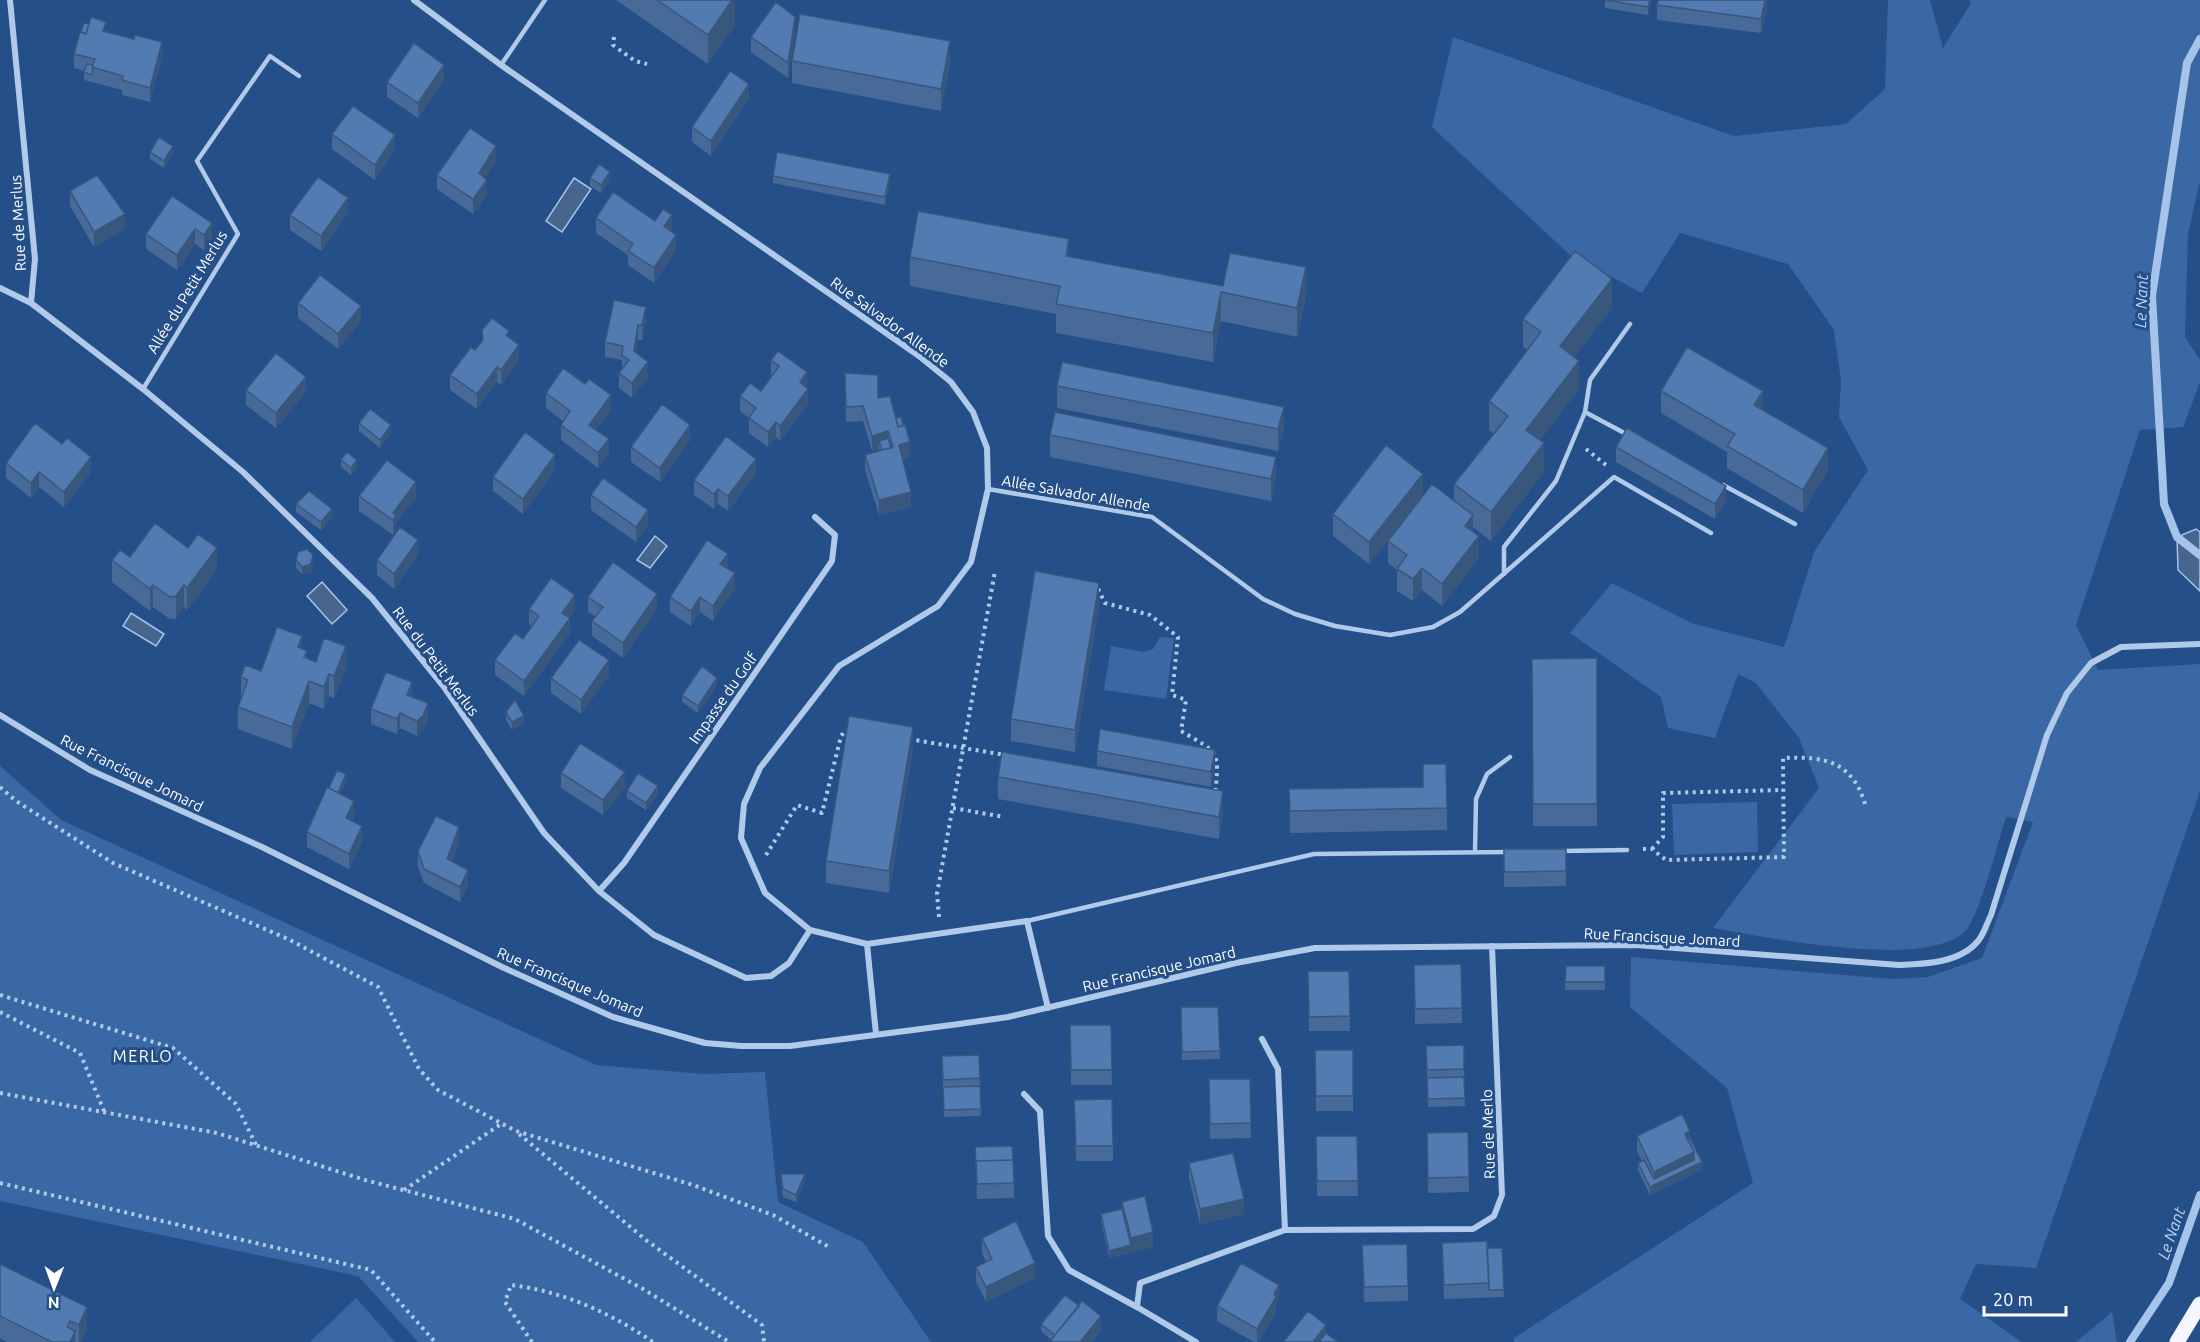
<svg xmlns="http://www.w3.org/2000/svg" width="2200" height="1342" font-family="Ubuntu,sans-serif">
<rect width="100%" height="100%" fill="#254f88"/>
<!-- green -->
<path fill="#3a68a5" d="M1888,0H1930L1943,48L1971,3L1970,0H2200V181L2188,234L2185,337L2200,360V382L2183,427L2140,430L2076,625L2098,670L2200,664V791L2036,1268L1976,1264L1960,1299L2022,1342H1514V1338L1753,1183L1727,1088L1630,1007L1631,957L1892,979L1928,977L1982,958L2033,822L2006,817C1998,842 1981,911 1967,929C1931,972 1765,937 1713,928L1819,788L1799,738L1756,683L1738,674L1715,738L1668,728L1661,697L1570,633L1612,583L1691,623L1784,647L1814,552L1868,470L1839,417L1841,381L1834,330L1788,264L1680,233L1642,293L1570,255L1432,127L1453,37L1734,136L1846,124L1885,89Z
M1160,637L1174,638L1166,699L1104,690L1111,646L1144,652L1153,649Z
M0,766L61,820L596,1065L704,1074L765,1072L778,1202L863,1242L931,1342H418L358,1276L0,1201Z
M1757,802L1758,852L1674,855L1672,804Z
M356,1298L395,1342H310Z
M2112,1312L2117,1342H2076Z"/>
<!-- water -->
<path fill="#48658e" stroke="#a6c4ea" stroke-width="1.5" d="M574,178L591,189L562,232L546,221Z
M2196,529L2200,532V591L2178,570L2177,537Z
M655,536L667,546L650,568L637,560Z
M322,582L347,610L332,624L307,596Z
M131,613L164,634L156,646L123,626Z"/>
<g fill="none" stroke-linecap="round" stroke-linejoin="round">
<!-- stream -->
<path stroke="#a6c4ea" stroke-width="8" d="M2200,39L2187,63L2152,296L2164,504L2177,537L2200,555
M2130,1342L2169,1283L2200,1195"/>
<!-- path -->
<path stroke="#b1cae9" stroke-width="4" stroke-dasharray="3 4.5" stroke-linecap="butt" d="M614,37L613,45L635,61L647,64
M1586,449L1606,465
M1098,589L1105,603L1150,615L1178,637L1172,695L1186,700L1181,731C1218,753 1220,749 1215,794
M909,739L1005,755
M0,787L16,801L113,863L288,939L378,987L419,1069L438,1090L516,1131L693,1185L773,1215L829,1247
M953,808L1004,817
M1643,849H1652L1666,860L1784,857L1783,758C1825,756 1853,761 1866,807
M1652,849L1663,837V793L1783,790
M766,855L797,805L822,813L841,736L846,730L851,731
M939,917L937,894L995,571
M0,995L173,1048L236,1104L256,1145
M0,1012L80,1053L104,1111
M0,1093L217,1133L365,1180L515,1219L643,1289L729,1342
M519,1134L646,1240L762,1325L764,1342
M0,1183L371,1270L435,1342
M404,1190L501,1124
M532,1342L505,1302L511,1285C562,1291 611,1313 653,1342"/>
<!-- service -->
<path stroke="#b1cae9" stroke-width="4.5" d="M501,65L545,0
M143,389L238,234L197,161L270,56L299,76
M1585,412L1628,435
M1723,485L1795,524
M988,489L1152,517L1263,599L1295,614L1335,626L1390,635L1433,627L1460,612L1614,477L1711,533
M1504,574V547L1556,481L1585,412L1590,380L1630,324
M1562,851L1627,850
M1475,852L1476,799L1487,774L1510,757
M1027,921L1314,854L1509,852"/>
<!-- minor -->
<path stroke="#b1cae9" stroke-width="6" d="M414,0L501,65L919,356L951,382L973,412L987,448L988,489L971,562L938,606L839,666L760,768L744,804L741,838L765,893L810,930L867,944L1027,921L1048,1008
M0,288L31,303L35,259L10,0
M31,303L143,389L243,472L372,598L444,687L544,833L599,891L654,935L746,978L771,976L789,963L810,930
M0,715L90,770L262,847L502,967L613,1017L705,1043L741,1046H790L959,1024L1008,1017L1236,963L1315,948L1636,945L1899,965C1925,964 1960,963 1978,941C1984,934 1987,923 1991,915L2047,735L2067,693L2091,663L2121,647L2200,644
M599,891L624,863L832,561L835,535L815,517
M867,944L876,1034
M1262,1039L1278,1069L1285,1230
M1024,1094L1040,1111L1048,1236L1069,1270L1137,1307
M1196,1342L1137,1307L1140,1283L1285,1230L1473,1229L1494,1216L1502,1195L1492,946"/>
<!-- primary -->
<path stroke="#f4f8fe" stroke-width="15" d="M2177,1342L2200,1304"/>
</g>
<!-- wall -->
<path fill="#476a99" d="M616,0H735V25L708,64Z
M1605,0H1651V2L1648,15L1605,8Z
M1767,0V9L1761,33L1657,20V5Z
M106,31L162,57L150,102L122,95V90L84,80V71L74,68V54Z
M795,32L788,78L751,52V37Z
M792,61L950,63L941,111L792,83Z
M444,80L418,118L387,97V82Z
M749,99L711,156L692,142V127Z
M332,134L395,150L375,180L332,149Z
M150,152L173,153L164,168L150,159Z
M496,161L485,178L487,194L473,214L437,189V175Z
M773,176L890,181L885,205L773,183Z
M590,178L610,180L601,193L590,186Z
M70,191L125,229L94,247L70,206Z
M172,196L212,238L204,250L195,244L177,270L146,249V234Z
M348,213L321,251L290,230V215Z
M596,218L655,221L672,230L671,232L676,250L654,283L628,265V255L596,233Z
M910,257H1069L1223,286L1306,296L1297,337L1221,321L1213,362L1056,333V314L910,286Z
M614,300L646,322L642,340H638L636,353L648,377L632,398L619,388V373L622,369V360L605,357V342Z
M298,303L361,321L338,349L298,318Z
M1612,308L1574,357L1579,389L1540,440L1544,472L1491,541L1473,527V532L1479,558L1442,606L1422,590L1413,601L1397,591V570L1388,563V541L1403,522L1369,564L1333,536V514L1423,494L1454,501V484L1494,434L1489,430V401L1527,350L1523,347V319Z
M482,330L509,338L519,360L501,385L497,382L477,409L450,390V375L475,350L482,341Z
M771,360L807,388L808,404L780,441L776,437L768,447L749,433V418L740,411V396L761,391L772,376L771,375Z
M845,373L878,398L896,418L910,457L902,459L911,507L879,515L865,470V455L880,451L879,449L872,451L863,421L846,422Z
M1057,386L1284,429L1278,451L1057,408Z
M246,390L306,392L276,428L246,405Z
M1661,391L1763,410L1828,470L1803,513L1727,468V452L1661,413Z
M546,393L611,410L596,430L609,454L598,468L561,440V425L563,421L546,408Z
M359,423L391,433L380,448L359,431Z
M1050,435L1276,479L1271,501L1050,457Z
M690,440L660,482L631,462V447Z
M1616,447L1726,501L1715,519L1616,462Z
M341,460L357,467L351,475L341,467Z
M6,463L91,472L64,507L39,487L31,498L6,478Z
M555,470L523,514L493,491V477Z
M756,474L728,511L718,504L714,509L694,495V480Z
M591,495L648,525L636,542L591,510Z
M359,496L416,497L396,523V531L393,535L359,511Z
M296,504L332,517L321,530L296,512Z
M418,555L394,589L377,575V560Z
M130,557L217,570L187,610L184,607L176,619H170L153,607L150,611L112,582V560Z
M296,560L313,563L311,572L302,574L296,568Z
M728,569L735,588L713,621L700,612L691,626L670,612V597Z
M588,597L657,609L623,658L592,636V621L596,617L588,612Z
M1099,605L1075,752L1011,741V719Z
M529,609L575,610L569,618L570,633L524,696L495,675V660L523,639L532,626L529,624Z
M302,649L307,658L316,662L346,668L334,698L329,696L324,709L309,703L292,749L238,729V707L241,699V677L261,671Z
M1597,658V826H1533L1532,659Z
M609,675L581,714L551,693V678Z
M717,686L698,713L682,702V695Z
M412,697L428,718L423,731L417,736L400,728L397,734L371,724V709Z
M506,712L524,723L512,730L506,720Z
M913,749L889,893L826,883V861Z
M1097,751L1215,765L1211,787L1097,766Z
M1423,764H1446L1447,830L1290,833L1289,789L1423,787Z
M561,773L625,787L603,815L561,788Z
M998,777L1223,813L1219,839L998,799Z
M346,782L340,794L354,816L352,821L362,841L349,869L307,847V832L329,788Z
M627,791L658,794L646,810L627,798Z
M459,842L452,862L468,885L460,902L424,883L418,866V851Z
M1504,849H1566V886L1504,887Z
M1414,965L1462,1008V1023L1415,1024Z
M1566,966H1605V990H1565Z
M1308,971H1349L1350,1031H1309Z
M1181,1007H1218L1220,1059L1182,1060Z
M1070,1025H1111L1112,1085H1071Z
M1426,1046L1464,1069L1465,1106L1428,1107Z
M1315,1050H1353V1111H1316Z
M942,1056L980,1078L981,1116L944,1117Z
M1209,1079H1250L1251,1138L1210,1139Z
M1074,1100L1113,1146V1161H1076Z
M1468,1132L1469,1192L1428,1193L1427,1133Z
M1316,1136H1357L1358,1196H1317Z
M1637,1136L1690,1138L1702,1170L1650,1195L1638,1170V1163L1642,1161L1637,1151Z
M975,1147L1014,1183V1198L977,1199Z
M1189,1163L1244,1214L1200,1224L1189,1178Z
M781,1174L805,1181L796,1202L783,1197L781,1182Z
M1122,1202L1153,1247L1109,1258L1101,1221V1214L1122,1209Z
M982,1238L1035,1278L986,1302L976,1282V1267L986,1262L982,1253Z
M1487,1248H1502L1504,1297L1444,1299L1442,1258Z
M1362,1260L1408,1286V1301L1364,1302Z
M0,1264L87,1329L81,1342H7L0,1338Z
M1279,1300L1276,1305V1312L1258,1342H1254L1217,1321V1306Z
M1041,1324L1101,1331L1092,1342H1051V1340L1041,1331Z"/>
<!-- shaded-wall -->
<path fill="#39567d" d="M732,0H735V25L708,64V35Z
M1650,0H1651V2L1648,15V7Z
M1765,0H1767V9L1761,33V19Z
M795,17V32L788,78V63Z
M950,41V63L941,111V89Z
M162,42V57L150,102V88Z
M444,65V80L418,118V103Z
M749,84V99L711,156V141Z
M395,135V150L375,180V165Z
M173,146V153L164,168V161Z
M496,146V161L479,188V173Z
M610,172V180L601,193V185Z
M890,174V181L885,205V197Z
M487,180V194L473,214V199Z
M348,198V213L321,251V236Z
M125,214V229L94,247V232Z
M672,215V230L664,241V226Z
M212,223V238L204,250V235Z
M195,229V244L177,270V255Z
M676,235V250L654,283V268Z
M1069,239V268L1066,256Z
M1306,267V296L1297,337V308Z
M1612,279V308L1560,375V346Z
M1221,292V321L1213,362V333Z
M361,306V321L338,349V334Z
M646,307V322L642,340V325Z
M638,325V340L634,366V351Z
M519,345V360L501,385V370Z
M1579,361V389L1526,458V430Z
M648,362V377L632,398V383Z
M497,367V382L477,409V394Z
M807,372V387L800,382Z
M306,377V392L276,428V413Z
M808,389V404L780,441V426Z
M1763,391V413L1754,405Z
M611,395V410L589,440V425Z
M1284,407V429L1278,451V429Z
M776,422V437L768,447V432Z
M391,425V433L380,448V440Z
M690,425V440L660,482V468Z
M888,431V446L879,441V449L872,451V436Z
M609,439V454L598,468V453Z
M910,442V457L899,460V445Z
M1544,443V472L1491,541V512Z
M1828,448V470L1803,513V490Z
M555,455V470L523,514V499Z
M91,457V472L64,507V492Z
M1276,457V479L1271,501V479Z
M756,459V474L728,511V496Z
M357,460V467L351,475V468Z
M39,472V487L31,498V483Z
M1423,474V496L1369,564V542Z
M416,482V497L396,523V531L393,535V513Z
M1726,486V501L1715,519V504Z
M718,489V504L714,509V494Z
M911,492V507L879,515V500Z
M332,509V517L321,530V522Z
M648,510V525L636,542V527Z
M1473,515V537L1465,526Z
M1479,536V558L1442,606V584Z
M418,540V555L394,589V574Z
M217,548V570L187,610V588Z
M728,554V569L720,564Z
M313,555V563L311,572L302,574V567Z
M1422,568V590L1413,601V579Z
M735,573V588L713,621V606Z
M1099,583V605L1075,752V730Z
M153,585V607L150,611V589Z
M184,585V607L176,619V596Z
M657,594V609L623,658V643Z
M575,595V610L562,628V613Z
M700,597V612L691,626V611Z
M570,618V633L524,696V681Z
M302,636V658L298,647Z
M346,646V668L334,698V676Z
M609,660V675L581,714V700Z
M329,674V696L324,709V687Z
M717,678V686L698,713V706Z
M309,681V703L292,749V727Z
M412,682V697L407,695Z
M428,703V718L423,731L417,736V721Z
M400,713V728L397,734V719Z
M524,716V723L512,730V722Z
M913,727V749L889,893V871Z
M1215,750V765L1211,787V772Z
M625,772V787L603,815V800Z
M346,774V782L335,806V799Z
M658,786V794L646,810V803Z
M1223,791V813L1219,839V817Z
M354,801V816L346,833V818Z
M362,826V841L349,869V854Z
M459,827V842L447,874V859Z
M468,870V885L460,902V887Z
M1690,1131V1146L1685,1134Z
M1694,1152L1702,1162V1170L1650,1195V1187L1654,1186V1172Z
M805,1174V1181L796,1202V1195Z
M1244,1199V1214L1200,1224V1209Z
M1153,1232V1247L1109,1258V1251L1131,1245V1238Z
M1035,1263V1278L986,1302V1287Z
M1279,1285V1300L1276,1305V1312L1258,1342H1257V1329L1274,1294Z
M87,1307V1329L81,1342H79V1325Z
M1101,1316V1331L1092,1342H1080Z
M1326,1325V1340L1324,1342H1313Z
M75,1331V1342H70Z"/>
<!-- building -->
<path fill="#527bb2" stroke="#39567d" stroke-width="1.5" d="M657,0H732L708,35Z
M1605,0H1650L1648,7Z
M1658,0H1765L1761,19L1657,5Z
M776,2L795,17L788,63L751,37Z
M800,14L950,41L941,89L792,61Z
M91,17L106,22L103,31L134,39L135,35L162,42L150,88L122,80L123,76L92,67L95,59L74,54L80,32L86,34Z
M84,23L89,24L86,34L81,32Z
M414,43L444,65L418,103L387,82Z
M87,64L93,65L92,75L84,72Z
M730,71L749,84L711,141L692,127Z
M353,106L395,135L375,165L332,134Z
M470,128L496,146L479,173L487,180L473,199L437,175Z
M159,137L173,146L164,161L150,152Z
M777,152L890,174L885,197L773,176Z
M599,164L610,172L601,185L590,178Z
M97,175L125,214L94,232L70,191Z
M318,177L348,198L321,236L290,215Z
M613,192L655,221L663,209L672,215L664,226L676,235L654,268L628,251L633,244L596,218Z
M172,196L212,223L204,235L195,229L177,255L146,234Z
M918,211L1069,239L1066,256L1223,286L1230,253L1306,267L1297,308L1221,292L1213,333L1056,304L1060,286L910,257Z
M1575,251L1612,279L1560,346L1579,361L1526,430L1544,443L1491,512L1454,484L1508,416L1489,401L1541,332L1523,319Z
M320,275L361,306L338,334L298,303Z
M614,300L646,307L642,325H638L634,351L648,362L632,383L619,373L629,360L622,355L623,346L605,342Z
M492,318L509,331L506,335L519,345L501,370L497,367L477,394L450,375L471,347L475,350L483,340L482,330Z
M1687,347L1763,391L1754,405L1828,448L1803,490L1727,446L1735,434L1661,391Z
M778,351L807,372L800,382L808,389L780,426L776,422L768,432L749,418L756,408L740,396L750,383L761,391L779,366L771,360Z
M276,353L306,377L276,413L246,390Z
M1062,362L1284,407L1278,429L1057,386Z
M563,368L585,384L589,379L611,395L589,425L609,439L598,453L561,425L570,411L546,393Z
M845,373L878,375V398L890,396L898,427L905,425L910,442L899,445L911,492L879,500L865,455L893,447L888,431L872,436L863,406L846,407Z
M662,404L690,425L660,468L631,447Z
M370,409L391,425L380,440L359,423Z
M1055,412L1276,457L1271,479L1050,435Z
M901,417L903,425L898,427L896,418Z
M35,423L62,444L67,438L91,457L64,492L39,472L31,483L6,463Z
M1627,428L1726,486L1715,504L1616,447Z
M525,432L555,455L523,499L493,477Z
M726,436L756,459L728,496L718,489L714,494L694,480Z
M888,438L891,448L882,450L879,441Z
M1386,445L1423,474L1369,542L1333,514Z
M347,452L357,460L351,468L341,460Z
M387,460L416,482L393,513L396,516L393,520L359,496Z
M603,478L648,510L636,527L591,495Z
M1432,484L1473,515L1465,526L1479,536L1442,584L1422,568L1413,579L1397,569L1407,555L1388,541Z
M309,491L332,509L321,522L296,504Z
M155,523L188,548L198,534L217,548L187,588L184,585L176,596L170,597L153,585L150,589L112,560L120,550L130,557Z
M400,527L418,540L394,574L377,560Z
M707,540L728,554L720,564L735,573L713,606L700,597L691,611L670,597Z
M307,549L313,555L311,564L302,567L296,560L298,552Z
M613,562L657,594L623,643L592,621L603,607L588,597Z
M1035,571L1099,583L1075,730L1011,719Z
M551,578L575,595L562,613L570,618L524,681L495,660L515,633L523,639L539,616L529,609Z
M277,627L302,636L298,647L307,651L304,657L316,662L324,638L346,646L334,676L329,674L324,687L309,681L292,727L238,707L248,680L241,677L245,665L261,671Z
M579,640L609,660L581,700L551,678Z
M1597,658V804H1533L1532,659Z
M702,666L717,678L698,706L682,695Z
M386,672L412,682L407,695L428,703L423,716L417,721L400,713L397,719L371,709Z
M515,700L524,716L512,722L506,712Z
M849,716L913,727L889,871L826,861Z
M1100,729L1215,750L1211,772L1097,751Z
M580,743L625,772L603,800L561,773Z
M1002,752L1223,791L1219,817L998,777Z
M1423,764H1446L1447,808L1290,811L1289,789L1423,787Z
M337,770L346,774L338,793L329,788Z
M638,773L658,786L646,803L627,791Z
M327,787L354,801L346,818L362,826L349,854L307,832Z
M436,816L459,827L447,859L468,870L460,887L424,869L418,851Z
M1504,849H1566V871L1504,872Z
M1461,964L1462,1008L1415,1009L1414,965Z
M1566,966H1605V982H1565Z
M1308,971H1349L1350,1016L1309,1017Z
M1181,1007H1218L1220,1051L1182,1052Z
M1070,1025H1111L1112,1070H1071Z
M1464,1045V1069L1427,1070L1426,1046Z
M1315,1050H1353V1096H1316Z
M979,1055L980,1078L943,1080L942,1056Z
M1464,1077L1465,1098L1428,1099L1427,1078Z
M1209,1079H1250L1251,1123L1210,1124Z
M980,1086L981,1109L944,1110L943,1087Z
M1112,1099L1113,1146H1076L1074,1100Z
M1682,1114L1690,1131L1685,1134L1694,1152L1654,1172L1637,1136Z
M1468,1132L1469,1177L1428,1178L1427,1133Z
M1316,1136H1357L1358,1181H1317Z
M1690,1138L1702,1162L1650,1187L1638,1163L1644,1160L1654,1179L1694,1160V1152L1688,1139Z
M1012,1146L1013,1160L976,1161V1169L975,1147Z
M1233,1153L1244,1199L1200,1209L1189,1163Z
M1013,1160L1014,1183L977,1184L976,1161Z
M781,1174H805L796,1195L783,1189Z
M1145,1196L1153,1232L1131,1238L1122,1202Z
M1122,1209L1131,1245L1109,1251L1101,1214Z
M1016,1221L1035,1263L986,1287L976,1267L992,1259L982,1238Z
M1487,1241L1489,1283L1444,1285L1442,1243Z
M1407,1244L1408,1286L1364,1287L1362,1245Z
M1487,1248H1502L1504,1290H1489Z
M1241,1263L1279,1285L1274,1294L1276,1297L1257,1329L1217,1306Z
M0,1264L87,1307L79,1325L70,1321L67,1327L75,1331L70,1342H52L0,1316Z
M1065,1295L1079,1306L1055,1335L1041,1324Z
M1082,1301L1101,1316L1080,1342H1053L1051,1340Z
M1308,1311L1326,1325L1313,1342H1286L1284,1341Z
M1326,1333L1338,1342H1319Z"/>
<g text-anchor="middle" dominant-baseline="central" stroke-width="6" stroke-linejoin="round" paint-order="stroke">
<!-- street labels -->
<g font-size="15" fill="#fff" stroke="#254f88">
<text transform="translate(18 223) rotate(-93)">Rue de Merlus</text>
<text transform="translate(187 292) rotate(-59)">Allée du Petit Merlus</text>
<text transform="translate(890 322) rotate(36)">Rue Salvador Allende</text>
<text transform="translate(1076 493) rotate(10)">Allée Salvador Allende</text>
<text transform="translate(436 661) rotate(53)">Rue du Petit Merlus</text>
<text transform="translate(723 698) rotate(-55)">Impasse du Golf</text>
<text transform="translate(132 773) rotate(26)">Rue Francisque Jomard</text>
<text transform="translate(1662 937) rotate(3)">Rue Francisque Jomard</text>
<text transform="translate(1159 969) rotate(-13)">Rue Francisque Jomard</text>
<text transform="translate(570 982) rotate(23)">Rue Francisque Jomard</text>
<text transform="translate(1488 1134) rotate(-92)">Rue de Merlo</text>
</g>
<!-- water labels -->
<g font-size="16" font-style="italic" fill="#bdd4f0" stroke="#254f88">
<text transform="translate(2141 301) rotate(-88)">Le Nant</text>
<text transform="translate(2171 1233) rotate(-71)">Le Nant</text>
</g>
<!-- neighbourhood labels -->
<g font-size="16" letter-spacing="1.5" fill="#fff" stroke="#254f88">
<text x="143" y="1056">MERLO</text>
</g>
</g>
<!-- north arrow -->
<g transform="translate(54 1288) rotate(181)" stroke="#254f88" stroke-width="4.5" paint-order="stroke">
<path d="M0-4.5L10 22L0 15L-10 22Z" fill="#ffffff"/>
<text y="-9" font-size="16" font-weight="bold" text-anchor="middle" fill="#ffffff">N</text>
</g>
<!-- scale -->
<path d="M1984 1306v9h82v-9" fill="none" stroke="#ffffff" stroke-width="3"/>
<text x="1993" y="1306" font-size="18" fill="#ffffff" stroke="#254f88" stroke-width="4.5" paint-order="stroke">20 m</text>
</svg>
